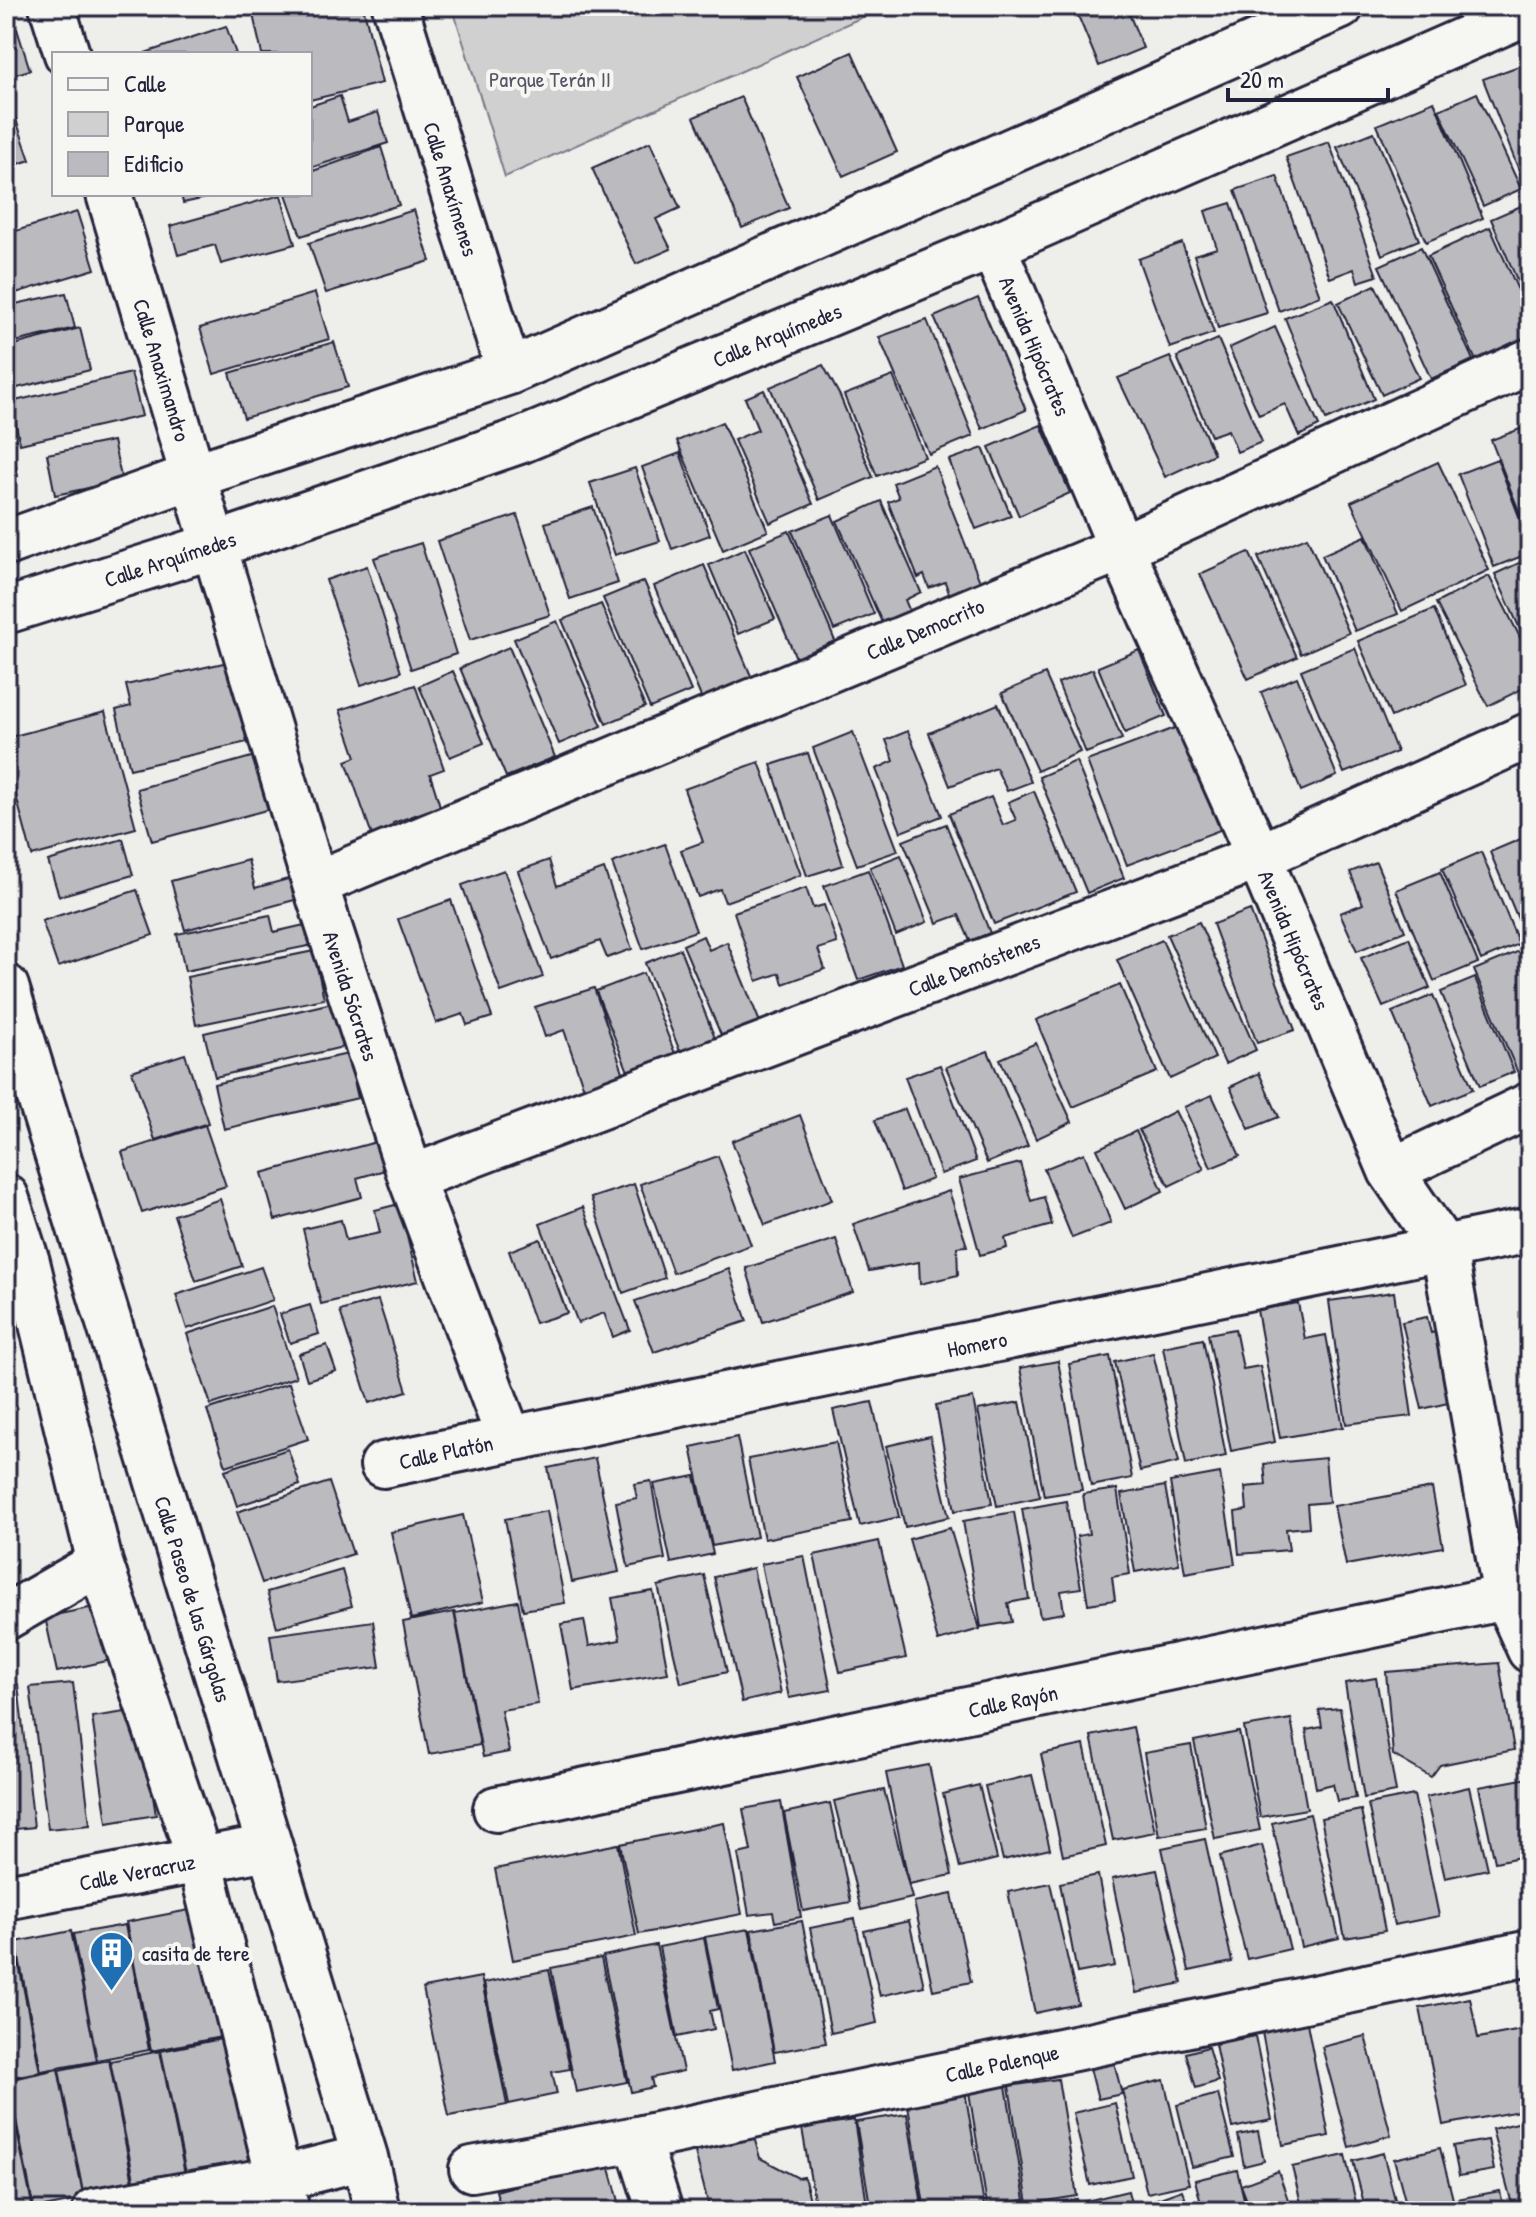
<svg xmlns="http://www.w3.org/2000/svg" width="1536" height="2217" font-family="'Patrick Hand',sans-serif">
<rect width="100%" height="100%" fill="#eeeeeb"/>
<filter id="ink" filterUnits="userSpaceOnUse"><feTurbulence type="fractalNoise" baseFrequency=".0125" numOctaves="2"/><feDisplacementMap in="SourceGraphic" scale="16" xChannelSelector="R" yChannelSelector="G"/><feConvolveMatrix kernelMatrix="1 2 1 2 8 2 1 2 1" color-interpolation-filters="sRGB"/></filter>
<g filter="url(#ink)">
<!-- green -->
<path fill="#d0d0d1" stroke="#797986" stroke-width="2" d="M452,6H887L505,177Z"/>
<!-- building -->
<path fill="#bbbbbf" stroke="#22223b" stroke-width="2" d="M251,6H363L382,83L310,100V54H262Z
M1074,6H1126L1143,48L1099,66Z
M226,26L236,54H145V53Z
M17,29L30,70L6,77V32Z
M852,52L897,152L843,176L797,77Z
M1530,62V195L1529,196L1483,79Z
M6,91L30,160L6,168Z
M1477,93L1521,189L1483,206L1439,110Z
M340,96L348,122L378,112L388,143L310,168V106Z
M741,97L789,208L742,228L694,117Z
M1434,101L1483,218L1426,242L1377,125Z
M1374,132L1419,240L1382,255L1337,147Z
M650,142L680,208L656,219L671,249L636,264L592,168Z
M1329,142L1377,276L1358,282L1354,269L1330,278L1286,157Z
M381,147L399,205L301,236L286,194H310V172Z
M1277,176L1320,296L1279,311L1235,190Z
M181,194H225L183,203Z
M281,195L295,244L221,264L215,245L178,255L170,226Z
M1530,202V283L1520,287L1491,219Z
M1231,203L1267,313L1218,328L1194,255L1217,248L1205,211Z
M414,210L430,261L326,293L309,243Z
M77,212L95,269L6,296V234Z
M1490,227L1530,317V339L1477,363L1428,256Z
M1182,243L1214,333L1170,348L1138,259Z
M1421,247L1473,360L1431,379L1379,266Z
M1375,285L1419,378L1382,395L1338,303Z
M66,293L75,328L6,344V306Z
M315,293L329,339L214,374L200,328Z
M978,298L1026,410L982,429L934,317Z
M1333,299L1374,399L1326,420L1285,318Z
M927,320L973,436L929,454L879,337Z
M1275,327L1319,426L1299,436L1285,404L1259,415L1229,348Z
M80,328L90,370L13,389L6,363V347Z
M1218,339L1262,442L1237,452L1228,430L1211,436L1177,357Z
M334,342L348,387L244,418L230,373Z
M1170,357L1214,454L1165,477L1118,378Z
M823,365L840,396L873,477L819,500L770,387Z
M131,373L142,416L20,444L11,402Z
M893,376L925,457L877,476L844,395Z
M764,390L813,504L770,523L734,440L758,430L745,398Z
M722,422L768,531L723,550L677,441Z
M6,423L18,476L6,479Z
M1041,425L1070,493L1019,516L989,447Z
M1528,426L1530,430V539L1491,440Z
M113,441L122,481L55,495L47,454Z
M983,448L1011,516L976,529L949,460Z
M680,453L710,535L672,549L642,467Z
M1497,459L1530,545V553L1494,567L1458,474Z
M1438,462L1489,570L1402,611L1351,502Z
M935,466L984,592L953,604L945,582L929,588L924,575L918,578L888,502L899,498L893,483Z
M635,468L660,541L615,555L590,483Z
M881,501L921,592L905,600L910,612L883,625L837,521Z
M593,507L618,583L570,599L545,523Z
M517,515L550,615L470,640L437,541Z
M832,515L874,614L834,630L792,531Z
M789,531L835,641L796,658L749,548Z
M1365,536L1398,614L1355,631L1322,555Z
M1307,537L1349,633L1301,654L1258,557Z
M421,543L456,654L411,669L374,558Z
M745,549L775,619L738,634L709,565Z
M1249,552L1297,657L1248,679L1200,574Z
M1530,558V651L1495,574Z
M704,565L754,683L704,704L654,586Z
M367,566L401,672L361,685L326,580Z
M1489,576L1530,657V685L1488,706L1436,603Z
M644,581L691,691L650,708L603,598Z
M601,604L645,707L606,724L562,620Z
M1434,609L1466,685L1391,717L1358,641Z
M557,621L602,726L559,744L514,639Z
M509,647L555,757L506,777L460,668Z
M1355,648L1397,752L1344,773L1301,670Z
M1139,650L1166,716L1125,733L1098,667Z
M228,662L247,742L130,769L116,710L131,706L126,685Z
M1093,669L1122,739L1086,753L1058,683Z
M453,671L484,743L450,757L419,686Z
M1045,674L1080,752L1037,771L1002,693Z
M1297,677L1337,776L1301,791L1261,692Z
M415,685L444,769L430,774L440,806L393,823L396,830L373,838L346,761L356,757L340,710Z
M998,704L1031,782L1007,791L996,768L950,786L929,733Z
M105,712L136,828L32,856L6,758V738Z
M1180,726L1220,830L1127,865L1087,761Z
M908,731L942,816L901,832L876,769L894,761L886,740Z
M853,732L898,851L857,865L813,748Z
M808,753L843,865L807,876L771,765Z
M255,756L270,809L152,841L137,789Z
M1076,761L1124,878L1087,893L1039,777Z
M759,762L801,875L725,902L720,889L698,897L681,850L703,842L684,789Z
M1034,791L1076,892L994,924L949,814L991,797L1003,825L1016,820L1008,802Z
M946,824L990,933L970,941L959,915L937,923L903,841Z
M1530,835V928L1523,931L1490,852Z
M123,839L133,875L59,896L48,861Z
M665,844L696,931L643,949L612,863Z
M1481,852L1519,944L1481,960L1442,869Z
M901,855L927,922L896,935L870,867Z
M248,860L255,888L303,875L309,896L185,930L171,881Z
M549,860L557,886L604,869L632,949L607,958L600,941L551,959L518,871Z
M1376,862L1405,931L1357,951L1340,913L1363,904L1350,872Z
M504,870L543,977L501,992L462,885Z
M868,870L902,965L858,980L824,886Z
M1440,872L1478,963L1434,981L1396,890Z
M806,888L813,908L824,905L837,943L818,949L825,969L783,984L780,973L757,981L734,912Z
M137,890L153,935L58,967L42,921Z
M451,900L492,1017L467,1025L463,1014L436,1023L398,919Z
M1250,910L1295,1030L1257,1043L1213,924Z
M270,915L274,932L309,924L313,945L185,971L177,934Z
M1199,922L1256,1050L1225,1064L1167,935Z
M703,936L709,950L727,942L764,1032L726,1047L683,945Z
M1409,938L1430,988L1383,1007L1361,958Z
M1162,940L1215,1058L1170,1079L1117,960Z
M680,949L718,1046L683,1059L645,963Z
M1522,950L1530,968V1074L1520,1078L1474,970Z
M314,951L324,999L196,1025L187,977Z
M643,973L682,1071L635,1089L596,991Z
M1475,978L1514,1072L1480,1086L1441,992Z
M1120,985L1157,1072L1073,1107L1036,1020Z
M594,988L630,1092L603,1082L584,1089L564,1030L545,1037L535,1007Z
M1433,995L1473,1089L1432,1106L1392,1012Z
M336,1002L347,1046L215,1077L204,1033Z
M1036,1043L1072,1122L1036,1139L1000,1059Z
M988,1051L1028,1146L987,1163L946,1067Z
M185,1054L208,1123L155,1140L132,1071Z
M348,1054L358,1098L224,1129L214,1084Z
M940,1065L976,1161L941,1174L905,1077Z
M1259,1073L1279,1117L1249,1129L1230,1087Z
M1212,1095L1240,1156L1211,1168L1184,1107Z
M905,1109L932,1179L902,1191L875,1120Z
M1175,1111L1204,1169L1169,1186L1139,1130Z
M800,1115L832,1200L765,1225L732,1141Z
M205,1125L226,1186L142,1213L122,1152Z
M1136,1131L1163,1191L1125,1209L1097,1149Z
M376,1142L385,1170L357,1178L362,1197L275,1220L262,1173Z
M1084,1153L1111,1223L1072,1238L1044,1169Z
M718,1156L751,1245L673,1273L640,1184Z
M1020,1163L1031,1201L1044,1197L1052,1225L1005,1238L1007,1248L980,1255L959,1179Z
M634,1184L665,1278L623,1293L591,1198Z
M949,1191L967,1246L957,1247L958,1275L920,1284L919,1262L869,1271L853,1224Z
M220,1199L242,1266L196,1281L174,1215Z
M399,1204L418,1281L321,1304L303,1229L341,1220L346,1240L380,1233L375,1210Z
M583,1207L630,1330L613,1337L604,1313L578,1323L540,1224Z
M540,1239L567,1313L535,1323L509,1251Z
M836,1239L853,1292L763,1322L746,1268Z
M261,1267L273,1300L187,1329L176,1295Z
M729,1269L747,1321L654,1352L635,1301Z
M1394,1292L1412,1416L1346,1424L1329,1301Z
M378,1300L407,1391L369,1403L340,1311Z
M1298,1303L1305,1339L1326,1335L1343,1427L1280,1438L1257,1310Z
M310,1305L319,1334L290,1343L280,1314Z
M272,1306L296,1377L211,1405L187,1334Z
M1427,1317L1431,1333L1448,1329L1465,1399L1422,1409L1402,1322Z
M1235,1329L1243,1369L1260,1366L1275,1442L1231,1451L1208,1334Z
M1203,1339L1226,1456L1186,1464L1163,1347Z
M327,1345L336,1371L307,1380L299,1354Z
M1153,1353L1179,1462L1140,1471L1115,1362Z
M1110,1356L1132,1478L1091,1486L1069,1364Z
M1058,1361L1082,1490L1044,1496L1020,1368Z
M289,1383L308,1439L226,1466L207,1410Z
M973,1398L992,1504L955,1511L936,1405Z
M872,1402L899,1517L860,1526L833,1410Z
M1020,1402L1040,1497L997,1506L978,1410Z
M930,1436L949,1517L905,1527L886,1446Z
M737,1437L757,1537L712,1546L691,1447Z
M836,1442L852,1522L764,1539L748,1459Z
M288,1449L300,1485L237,1506L225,1470Z
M595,1458L619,1572L572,1582L548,1468Z
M1325,1458L1329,1502L1307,1504L1309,1527L1286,1529L1289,1550L1239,1554L1235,1512L1247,1510L1245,1487L1266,1485L1264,1464Z
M1220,1473L1235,1564L1185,1573L1170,1482Z
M695,1476L713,1554L671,1563L654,1484Z
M651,1481L665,1559L628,1567L616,1502L637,1498L634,1484Z
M329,1482L353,1554L262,1583L237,1512Z
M1165,1486L1179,1564L1135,1572L1121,1494Z
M1432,1488L1443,1547L1346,1565L1334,1506Z
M1117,1489L1130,1574L1112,1577L1115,1600L1088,1604L1077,1536L1089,1534L1083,1494Z
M1066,1501L1081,1588L1061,1591L1064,1613L1040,1617L1022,1509Z
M547,1511L565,1603L523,1610L505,1519Z
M1014,1512L1029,1599L1008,1603L1012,1622L981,1627L963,1521Z
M463,1515L483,1602L411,1619L391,1532Z
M950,1528L980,1629L938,1641L909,1539Z
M879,1541L906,1658L840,1672L814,1555Z
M804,1556L831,1690L789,1698L761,1564Z
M753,1568L781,1693L742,1702L714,1577Z
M342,1570L352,1606L277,1627L267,1592Z
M704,1575L727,1672L681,1683L658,1586Z
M653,1591L668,1673L573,1690L561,1624L584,1620L589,1646L620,1640L612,1598Z
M518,1601L538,1704L501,1710L509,1752L483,1757L455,1613Z
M104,1605L116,1659L57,1672L45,1617Z
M454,1612L480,1745L429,1754L403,1622Z
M373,1621L380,1667L277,1681L270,1635Z
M1499,1663L1514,1750L1440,1765L1431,1777L1393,1755L1386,1672Z
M1376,1678L1396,1792L1364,1798L1345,1683Z
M73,1683L90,1825L48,1829L30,1687Z
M18,1684L34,1827L6,1830V1685Z
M1340,1708L1356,1798L1337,1801L1333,1784L1316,1788L1306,1730L1322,1727L1319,1710Z
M139,1710L156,1815L107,1823L92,1717Z
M1291,1719L1307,1809L1260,1817L1244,1727Z
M1133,1727L1155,1832L1113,1840L1091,1736Z
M1239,1732L1260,1830L1215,1839L1194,1741Z
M1084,1745L1106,1846L1063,1856L1041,1754Z
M1191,1745L1206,1828L1159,1836L1144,1753Z
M929,1765L952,1875L909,1884L886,1773Z
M1032,1775L1050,1849L1003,1860L985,1786Z
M1528,1778L1530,1855L1495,1862L1479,1787Z
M979,1785L997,1859L960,1868L943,1794Z
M1469,1787L1488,1869L1445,1878L1426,1797Z
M884,1790L912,1898L861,1910L834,1801Z
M1414,1795L1439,1916L1394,1925L1368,1804Z
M781,1802L801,1917L775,1922L773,1912L749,1915L738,1854L751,1851L743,1809Z
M830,1803L851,1902L803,1911L784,1813Z
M1361,1810L1385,1931L1345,1938L1321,1818Z
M1310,1814L1339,1938L1301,1947L1272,1823Z
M724,1823L742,1914L639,1934L620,1844Z
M1205,1839L1232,1962L1189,1971L1162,1848Z
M618,1844L636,1936L513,1960L495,1869Z
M1262,1845L1290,1949L1247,1959L1220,1856Z
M1157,1870L1182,1983L1136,1993L1112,1879Z
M1098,1875L1115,1966L1077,1973L1060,1883Z
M1050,1883L1078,2004L1035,2013L1008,1892Z
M952,1894L971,1982L933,1990L914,1902Z
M200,1908L226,2036L151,2051L126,1922Z
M855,1919L877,2023L831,2033L810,1928Z
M802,1921L826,2043L774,2052L751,1930Z
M909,1921L924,1986L880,1996L864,1931Z
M125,1925L149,2050L97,2060L73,1934Z
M749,1929L775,2061L732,2070L705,1937Z
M71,1931L97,2061L41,2071L16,1942Z
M704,1938L718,2009L710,2011L714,2029L677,2037L659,1947Z
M15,1945L40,2072L6,2078V1946Z
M656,1945L683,2071L651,2078L653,2087L631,2092L603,1956Z
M601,1958L627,2082L576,2092L551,1968Z
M549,1970L570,2069L552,2072L557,2094L509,2104L484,1983Z
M481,1977L507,2105L449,2116L423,1988Z
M1470,1998L1478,2038L1522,2030L1530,2071V2109L1443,2125L1420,2008Z
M1307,2023L1329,2136L1283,2145L1262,2032Z
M1255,2036L1272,2120L1232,2128L1215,2044Z
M1365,2036L1391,2135L1349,2147L1322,2047Z
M226,2038L251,2170L188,2183L161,2051Z
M1208,2047L1218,2081L1196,2088L1186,2053Z
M160,2051L187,2184L137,2194L110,2061Z
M109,2060L134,2187L84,2197L59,2070Z
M1114,2062L1122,2094L1098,2099L1090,2068Z
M58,2069L84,2199L34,2209L8,2080Z
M6,2079L33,2209L22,2211H6Z
M1058,2079L1077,2196L1028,2204L1009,2086Z
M1164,2080L1189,2184L1147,2193L1122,2090Z
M1006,2086L1025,2200L987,2205L969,2092Z
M965,2091L985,2211H925L907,2099Z
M1218,2094L1234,2157L1192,2167L1177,2105Z
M1115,2103L1132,2176L1090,2185L1073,2113Z
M907,2114L923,2211H871L856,2122Z
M854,2120L868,2211H816L802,2128Z
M1530,2120V2204L1513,2208L1492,2129Z
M1258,2131L1264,2161L1244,2166L1238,2135Z
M754,2137L760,2158L798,2178L804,2177L812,2207L799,2211H710L695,2152Z
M1488,2140L1494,2170L1459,2176L1453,2146Z
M1440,2148L1456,2211H1408L1394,2159Z
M1383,2153L1398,2211H1366L1353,2161Z
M1345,2155L1358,2211H1303L1292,2167Z
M608,2161L620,2205L596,2211H502L496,2191Z
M1237,2170L1247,2211H1203L1195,2180Z
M1278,2171L1292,2211H1251L1241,2185Z
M1182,2190L1190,2211H1145L1143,2204Z
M1128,2191L1133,2211H1084L1082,2202Z
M1500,2191L1504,2211H1459L1457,2199Z
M1077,2199L1080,2211H1025Z"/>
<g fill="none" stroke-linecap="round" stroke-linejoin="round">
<defs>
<path id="minor" d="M52,6L67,54
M395,6L509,372
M109,194L315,884L411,1178L509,1438
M993,246L1121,548L1259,857L1391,1171L1444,1249L1506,1597L1530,1650
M6,543L193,476L509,372L1341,6
M6,611L213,546L522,440L993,246L1530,11
M315,884L1121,548L1530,361
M6,987L365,2157L377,2211
M1391,1171L1530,1105
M411,1178L1259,857L1530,735
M6,1197L27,1262L100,1563L200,1860L287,2211
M383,1465L1530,1230
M6,1617L100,1563
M496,1809L1530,1592
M6,1897L268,1847
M637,2139L660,2211
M472,2169L637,2139L1530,1953
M95,2211L278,2179L365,2157"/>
</defs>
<!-- minor casing -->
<use href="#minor" stroke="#22223b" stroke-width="50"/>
<!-- minor -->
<use href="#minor" stroke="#f6f6f2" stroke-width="44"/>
</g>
</g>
<!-- icons -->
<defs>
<symbol id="building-pin" viewBox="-11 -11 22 30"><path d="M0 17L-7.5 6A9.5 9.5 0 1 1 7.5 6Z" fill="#1f6fb2" stroke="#f6f6f2"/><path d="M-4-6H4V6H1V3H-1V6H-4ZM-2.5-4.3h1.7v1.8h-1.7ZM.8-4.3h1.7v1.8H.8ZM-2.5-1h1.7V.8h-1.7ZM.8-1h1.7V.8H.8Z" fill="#fff"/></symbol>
</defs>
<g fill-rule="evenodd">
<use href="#building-pin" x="86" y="1928" width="51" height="69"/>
</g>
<g text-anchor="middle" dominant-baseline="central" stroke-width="8" stroke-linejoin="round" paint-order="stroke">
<!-- park labels -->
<g font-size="22" fill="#565668" stroke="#f6f6f2">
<text x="550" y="79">Parque Terán II</text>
</g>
<!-- street labels -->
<g font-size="22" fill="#22223b" stroke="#f6f6f2">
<text transform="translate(451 189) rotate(73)">Calle Anaxímenes</text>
<text transform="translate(777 335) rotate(-22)">Calle Arquímedes</text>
<text transform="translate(1035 346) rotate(67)">Avenida Hipócrates</text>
<text transform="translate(162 370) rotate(73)">Calle Anaximandro</text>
<text transform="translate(170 559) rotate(-18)">Calle Arquímedes</text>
<text transform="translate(925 629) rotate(-23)">Calle Democrito</text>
<text transform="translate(1294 940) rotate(67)">Avenida Hipócrates</text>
<text transform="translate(974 965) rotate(-21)">Calle Demóstenes</text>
<text transform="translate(351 996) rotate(72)">Avenida Sócrates</text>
<text transform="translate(977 1344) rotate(-11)">Homero</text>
<text transform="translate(446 1452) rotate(-12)">Calle Platón</text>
<text transform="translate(193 1599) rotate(73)">Calle Paseo de las Gárgolas</text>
<text transform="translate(1013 1701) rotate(-12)">Calle Rayón</text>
<text transform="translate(137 1872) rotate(-11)">Calle Veracruz</text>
<text transform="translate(1002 2063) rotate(-12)">Calle Palenque</text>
</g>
<!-- poi labels -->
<g font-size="22" fill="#22223b" stroke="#f6f6f2" text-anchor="start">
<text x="142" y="1953">casita de tere</text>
</g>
</g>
<!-- margin -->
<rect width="1536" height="2217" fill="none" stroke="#f6f6f2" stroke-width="32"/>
<rect x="16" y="16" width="1504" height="2185" fill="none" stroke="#22223b" stroke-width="3" filter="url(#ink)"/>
<!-- legend -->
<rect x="52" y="52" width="260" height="144" fill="#f6f6f2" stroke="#a1a1a9" stroke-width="2"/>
<rect x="68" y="78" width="40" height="12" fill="#f6f6f2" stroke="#a1a1a9" stroke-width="2"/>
<text x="124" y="92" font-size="24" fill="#22223b">Calle</text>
<rect x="68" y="112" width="40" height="24" fill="#d0d0d1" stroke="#a1a1a9" stroke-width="2"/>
<text x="124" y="132" font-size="24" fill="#22223b">Parque</text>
<rect x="68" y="152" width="40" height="24" fill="#bbbbbf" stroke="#a1a1a9" stroke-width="2"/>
<text x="124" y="172" font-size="24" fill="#22223b">Edificio</text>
<!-- scale -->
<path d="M1228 88v12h160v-12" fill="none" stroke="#22223b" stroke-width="4"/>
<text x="1240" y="88" font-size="24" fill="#22223b" stroke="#f6f6f2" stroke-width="6" paint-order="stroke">20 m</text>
</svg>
